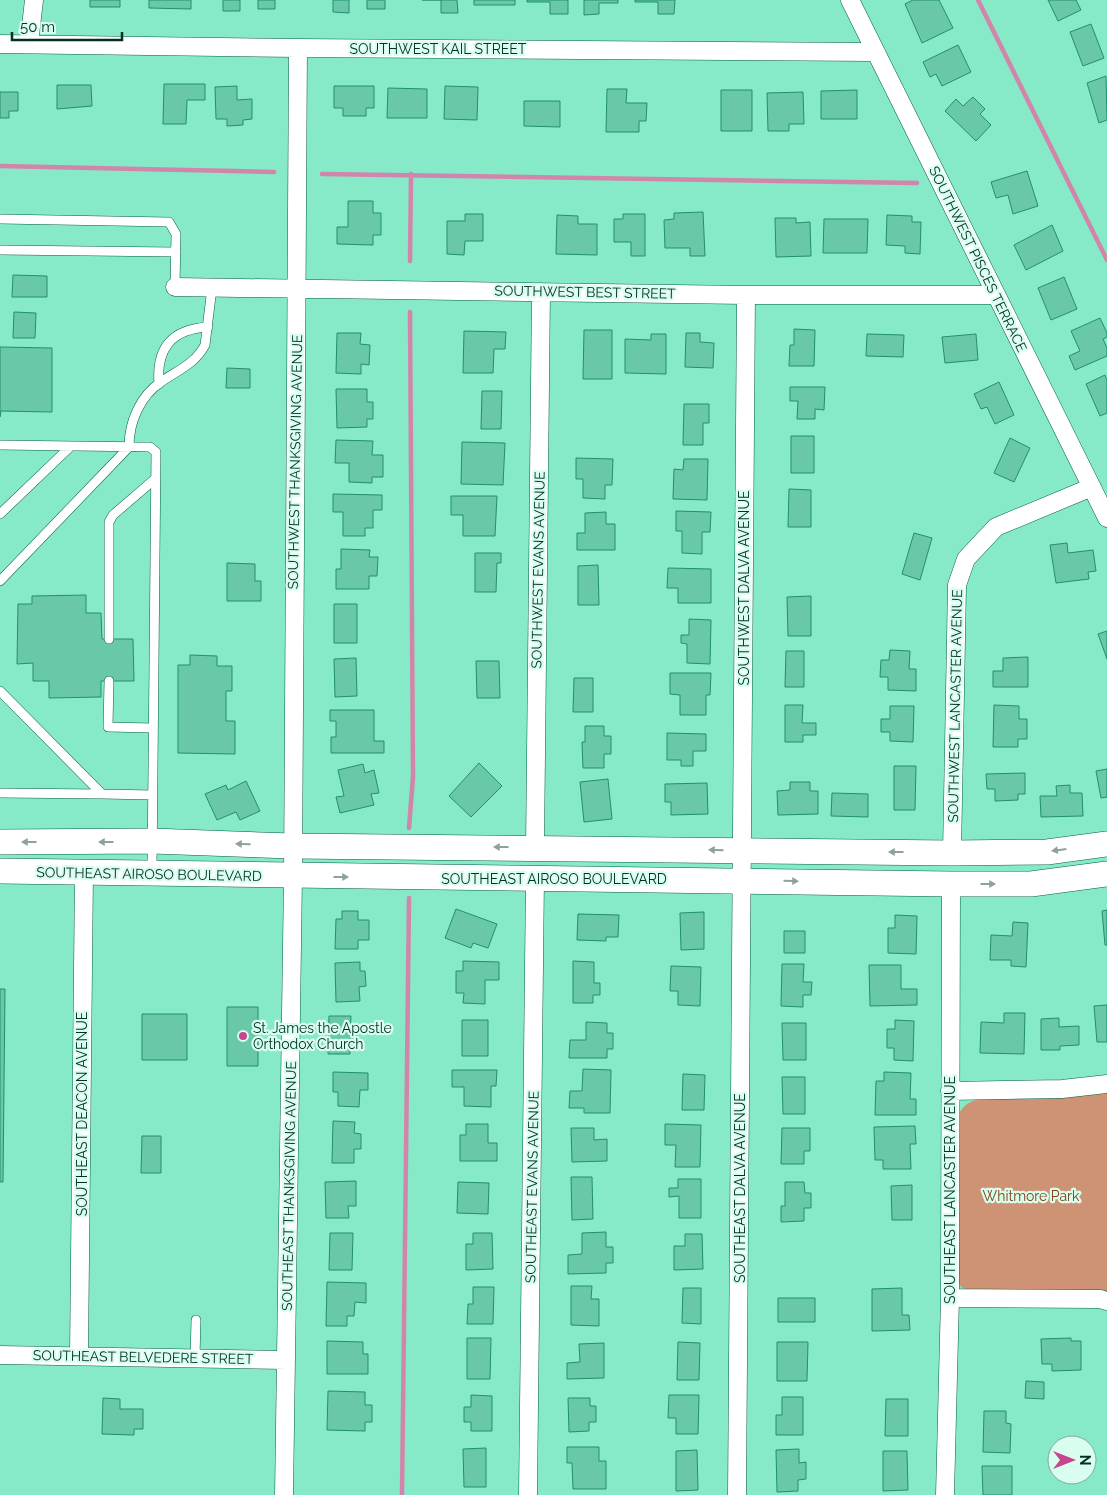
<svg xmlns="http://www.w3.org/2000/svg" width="1107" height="1495" font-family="Raleway,sans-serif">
<rect width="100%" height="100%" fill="#86e9c7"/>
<!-- green -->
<path fill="#ce9374" d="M1107,1090V1294L970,1291L961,1287L955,1274L956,1117C967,1101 971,1100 990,1098Z"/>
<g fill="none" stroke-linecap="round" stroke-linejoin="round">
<!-- stream -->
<path stroke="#d185aa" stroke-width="4.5" d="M978,0L1107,260
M0,166L274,172
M322,174L917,183
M410,261L411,174
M409,828L413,777L410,312
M402,1495L409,898"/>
</g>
<!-- building -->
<path fill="#68c8a8" stroke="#218f70" d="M90,0H120V7H90Z
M149,0H191V9L149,8Z
M223,0H240V11H223Z
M258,0H275V9H258Z
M333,0H349V13L333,12Z
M367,0H385V9H367Z
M441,0H422H457L458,13H441Z
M474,0H515V5H474Z
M527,0H568V14H550V2H527Z
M584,0H618V3H599V14L584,15Z
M635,0H675L674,14H658V2H635Z
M913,0H939L953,28L922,43L905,4Z
M1048,0H1076L1081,10L1058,21Z
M1091,24L1104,58L1083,66L1070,32Z
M958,45L971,72L942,86L936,74L930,77L923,62Z
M1106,76L1107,120L1099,123L1087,83Z
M164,84H205V100H187L186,124H163Z
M57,85H91L92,106L57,109Z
M237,86V100L252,99V119L243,120V125L227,126V119H216L215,87Z
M334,86H374V108H366V116H343V108H334Z
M445,86L478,87L477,120L444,119Z
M388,88L427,89V118H387Z
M607,89H627L626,103H647L646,121H639V132H606Z
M721,90H752V131H721Z
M857,90V119H821V91Z
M0,92H18V111H9V118H0Z
M803,92L804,124H789V131H768L767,93Z
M973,97L985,109L980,114L991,125L976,141L945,111L956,99L963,106Z
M524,101H560V127L524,126Z
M1027,171L1038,206L1013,214L1008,195L996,198L991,182Z
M348,201H373V213H381V235H373V245L337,244V227H348Z
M703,212L705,256H690V248H665L664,220L674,219V213Z
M465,214H483V241H465L464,255L447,254V221H465Z
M623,214H645V256H631V242H614V219H623Z
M557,215L578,216V224H597V255L556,254Z
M887,215L912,216V222H921L920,254L905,253V246L886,245Z
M775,218H796V223L810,222L811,256L776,257Z
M824,219H868L867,253H823Z
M1052,225L1063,251L1026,270L1014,245Z
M13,275L47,276V297H12Z
M1064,277L1077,309L1051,320L1038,288Z
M14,312L36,313L35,338H13Z
M1100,318L1107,333V337L1103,339L1107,348V356L1075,370L1069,356L1080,351L1071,331Z
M794,329L815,330L814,366H789L790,345H794Z
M584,330H612V379H583Z
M464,331L506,332L505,349H494L493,373H463Z
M337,333H361L360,344L370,345L369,365L361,364V374L336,373Z
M686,333H700V342L714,343L713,368L685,367Z
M651,334H666V374L625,373V339L651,340Z
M867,334L904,335L903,357L866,356Z
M976,334L978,360L945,363L942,337Z
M0,347L52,348V412L1,411L0,417Z
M227,368L250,369V388H226Z
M1105,375L1107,380V413L1100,416L1086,384Z
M999,382L1014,415L995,424L987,407L981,409L974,394Z
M790,387H825L824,410L815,409V419H797L798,401H790Z
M336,389H367V402H373V419H367V427L337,428Z
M482,391H502L501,429H481Z
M684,404H709V423H703V445H683Z
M791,436H814V473H791Z
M1010,438L1030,448L1014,482L994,473Z
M336,440L373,441L372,455H383V477H372V483L349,482V463H335Z
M462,442L505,443L503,485L461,484Z
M576,458L613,459L612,485H605V499L583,498V479H576Z
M684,459H708L707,500L673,499L674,469L683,470Z
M789,489L811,490V527H788Z
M333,494L382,495V510H373V528H365V536H343V512H333Z
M451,496H497L495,536H463V515H451Z
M676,511L711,512L710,532H702V554L682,553V531H676Z
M606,512V524H615V550H577V533H585V513Z
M914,533L932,538L920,580L902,574Z
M1067,543L1068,553L1093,550L1096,571L1088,572L1089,579L1056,583L1050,545Z
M341,549L370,550L369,557H378L377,576H369V589H336V569H341Z
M475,553H501V563H497L496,592H475Z
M227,563L255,564V581H261V601H227Z
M598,565L599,605H578V566Z
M668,568L711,569V603H678V588H667Z
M86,595V613H101L102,639H133L134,681H101V697L49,698V681H33V663L17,664L18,604H32V596Z
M811,596V636H788L787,597Z
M334,604H357V643H334Z
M689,619L711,620L710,664L687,663V644L681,643V635H689Z
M1107,631V659L1098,634Z
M890,650L910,651L909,669H916V691L888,690V677H880L881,660H889Z
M786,651H804V687H785Z
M190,655L217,656V666H232V691H226V721H235V754L178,753V665H190Z
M1028,657V687H993V671H1003V658Z
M356,658L357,696L335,697L334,659Z
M476,661H499L500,698H477Z
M670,673H711L710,695H706V715H680V695L670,694Z
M574,678H593V712H573Z
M785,705H803L802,723H816V735H803V742H785Z
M994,705L1019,706V719H1027V739H1018V747H993Z
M890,706H914L913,742L890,741V732H881V719H890Z
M330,710H374V741H384V753H331V737H336V721H330Z
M585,726H604V736H611V754H604V768H583L582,742H585Z
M667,733L706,734V751H693V766H681V760H667Z
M479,763L502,786L471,817L449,796Z
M363,764L365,773L374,770L379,793L371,794L374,805L340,813L336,797L344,796L338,770Z
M894,766H916L915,810H894Z
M1107,769V797L1101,798L1096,771Z
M1025,773V794H1018V800L995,801V789H987L986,774Z
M608,779L612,819L584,822L580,782Z
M246,781L260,811L240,820L236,812L217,820L205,794L226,785L228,790Z
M790,782H810V791H818V814L778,815L777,791L790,790Z
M707,783L708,814L671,815V802H665V784Z
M1070,785V793H1082L1083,816L1041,817L1040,796H1057L1056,786Z
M832,793L868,794V817L831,816Z
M456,909L497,924L488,948L473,943L471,948L445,938Z
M1107,910V945H1105L1102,911Z
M342,911H358V920H369V940H358V949H335L336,919H342Z
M704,912V949L681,950L680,913Z
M578,914L619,915L618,937H606V941L577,940Z
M895,915L917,916L916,954L888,953V928H895Z
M1013,922L1028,923L1026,967L1011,966V960H990L991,935L1012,936Z
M784,931H805V953H784Z
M463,961L499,962V980H485V1004L463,1003L464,993H456V971H463Z
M573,961L594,962V983H600V995H593V1003H573Z
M360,962V971H365L366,986L359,987L360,1001L336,1002L335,963Z
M782,964H804L803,982H812L811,995H803V1007L781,1006Z
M869,965H901V989H917V1005L870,1006Z
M671,966L701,967L700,1006L678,1005V991H670Z
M0,989H5L3,1182H0Z
M1107,1005V1042H1097L1094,1006Z
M227,1007H258V1066H227Z
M1004,1013H1025L1024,1054L980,1053L981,1022L1004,1023Z
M142,1014H187V1060H142Z
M329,1016H351L350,1034L357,1035V1045H350V1054H328Z
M1059,1018V1027L1079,1026V1045L1060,1046V1050H1041V1019Z
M462,1020H488V1056H462Z
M895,1020L914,1021L913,1061L894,1060V1048H887V1029H895Z
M586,1022L607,1023V1033H613V1049H607V1058H569L570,1040H586Z
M782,1023H806V1060H783Z
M583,1069L611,1070L610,1113H584V1108H569L570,1091H582Z
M452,1070H497L496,1086H491V1107L464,1106V1087H452Z
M333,1072L368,1073V1090H360L359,1107L338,1106V1092H333Z
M884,1072L911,1073L910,1099H916V1115H875L876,1081H884Z
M683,1074L705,1075L704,1110H682Z
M782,1077H805V1114H783Z
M333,1121L355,1122L354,1133L361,1134V1149H354V1163H332Z
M466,1124H488V1143H497V1161H460V1135H466Z
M665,1124L701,1125L700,1167H675L676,1145H665Z
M915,1126L916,1144H910L911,1169H883V1160H875L874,1127Z
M571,1128H594V1140L607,1139V1161L572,1162Z
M782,1128H810V1151H804V1164H781Z
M142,1136H161V1173H141Z
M571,1177H592L593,1219L572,1220Z
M678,1179H701V1218H679V1196L669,1197V1188H678Z
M356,1181V1206H348L349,1218H326L325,1182Z
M458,1182L489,1183L488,1214L457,1213Z
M785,1182H804L805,1193H811V1208H804V1221L781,1222V1206H785Z
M912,1185V1220H892L891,1186Z
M606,1232V1247H613V1263H606V1273L568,1274V1255L582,1254V1233Z
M330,1233H353L352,1270H329Z
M473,1233H492L493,1269L466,1270V1244H473Z
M685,1234H702L703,1269L674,1270V1246H685Z
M327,1282L366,1283V1303L355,1302L354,1316H347V1326H326Z
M571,1286H592L591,1299H599V1326L571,1325Z
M473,1287H494L493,1324H467L468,1304H473Z
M683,1288H701V1324L682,1323Z
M902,1288V1315H909L910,1330L872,1331V1289Z
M778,1298H815V1322H778Z
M467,1338H491L490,1379H467Z
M1071,1338V1341H1081V1370L1052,1371V1364H1042L1041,1339Z
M327,1341L363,1342V1354H368V1374H327Z
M678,1342L700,1343L699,1380H677Z
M777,1342H808L807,1381H777Z
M604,1343V1378L567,1379V1363L580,1362L579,1344Z
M1026,1381L1044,1382V1399L1025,1398Z
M328,1391L365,1392V1405H372V1422H365V1431L327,1430Z
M471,1395L492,1396V1431H471V1422H464V1407H471Z
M669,1395H699L698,1434H676V1418H668Z
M782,1397H803V1435H776V1415H782Z
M103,1398L120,1399V1409H143V1429H134V1435L102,1434Z
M568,1398H590V1406H596V1422H589V1431L569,1432Z
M886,1399H908V1436H885Z
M984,1411H1006V1423L1011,1424L1010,1453L983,1452Z
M567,1447H599V1461H606V1489H573L572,1463H567Z
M486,1448V1487H464L463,1449Z
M799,1449V1463L806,1462V1479L798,1480V1491L777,1492L776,1450Z
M697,1450L698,1490L676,1491V1451Z
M883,1451H907L908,1490L883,1491Z
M982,1466H1012V1495H983Z"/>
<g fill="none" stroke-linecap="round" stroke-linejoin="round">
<defs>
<path id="service" d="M0,219L169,222L176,234L175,287
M0,250L176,252
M159,384C156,348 172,329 208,327
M0,445L150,447L156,452L152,872
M0,514L71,446
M0,581L129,447C129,422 140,396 161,382C178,370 195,364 205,345L212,288
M109,639V522L113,515L156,478
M109,681L108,727L153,728
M0,691L102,794L153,795
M0,793L102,794
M195,1358L196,1320"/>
<path id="minor" d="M850,0L1107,518
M0,44L298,48L876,52
M29,44L34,0
M175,287L746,295H996
M535,847L541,292
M952,853L957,585L966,559L996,527L1092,487
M950,1091L1062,1089L1107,1084
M950,1298L1100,1299L1107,1301
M0,1355L286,1360
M79,1355L84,872
M284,1495L293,877L298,48
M528,1495L535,878
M737,1495L746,295
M945,1495L950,1298L951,884"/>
<path id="secondary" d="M0,842L152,841L292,846L952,853L1047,852L1107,844
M0,871L951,884H1031L1107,874"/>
</defs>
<!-- service casing -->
<use href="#service" stroke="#025f48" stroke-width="10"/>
<!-- minor casing -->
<use href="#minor" stroke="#025f48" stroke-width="19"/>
<!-- secondary casing -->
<use href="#secondary" stroke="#025f48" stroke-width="26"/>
<!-- service -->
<use href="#service" stroke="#fff" stroke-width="9"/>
<!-- minor -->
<use href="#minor" stroke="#fff" stroke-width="18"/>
<!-- secondary -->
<use href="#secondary" stroke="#fff" stroke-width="25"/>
</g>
<!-- one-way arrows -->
<defs><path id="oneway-solid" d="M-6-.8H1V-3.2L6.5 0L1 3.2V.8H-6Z" transform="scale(1.25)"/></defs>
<g fill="#8da29c">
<use href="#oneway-solid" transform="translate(29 842) rotate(180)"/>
<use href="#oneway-solid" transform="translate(106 842) rotate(180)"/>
<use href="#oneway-solid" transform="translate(243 844) rotate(-178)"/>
<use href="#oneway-solid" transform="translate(501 847) rotate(-180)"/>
<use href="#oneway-solid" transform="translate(716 850) rotate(-179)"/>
<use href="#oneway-solid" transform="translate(1059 850) rotate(173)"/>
<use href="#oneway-solid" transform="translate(896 852) rotate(-180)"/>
<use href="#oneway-solid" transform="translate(341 877)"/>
<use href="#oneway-solid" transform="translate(791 881) rotate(1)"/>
<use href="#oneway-solid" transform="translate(988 884)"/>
</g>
<!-- markers -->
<circle fill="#c6458e" stroke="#d9fdee" stroke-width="2" cx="243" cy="1036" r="5"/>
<g text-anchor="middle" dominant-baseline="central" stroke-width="4.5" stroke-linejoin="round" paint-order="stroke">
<!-- street labels -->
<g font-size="14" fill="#023023" stroke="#d9fdee">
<text x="438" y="49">SOUTHWEST KAIL STREET</text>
<text transform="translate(978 259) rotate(64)">SOUTHWEST PISCES TERRACE</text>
<text transform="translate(585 292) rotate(1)">SOUTHWEST BEST STREET</text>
<text transform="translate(295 462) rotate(-89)">SOUTHWEST THANKSGIVING AVENUE</text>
<text transform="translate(538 570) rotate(-89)">SOUTHWEST EVANS AVENUE</text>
<text transform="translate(744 588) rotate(-90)">SOUTHWEST DALVA AVENUE</text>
<text transform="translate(955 706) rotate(-89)">SOUTHWEST LANCASTER AVENUE</text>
<text transform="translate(149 874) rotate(1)">SOUTHEAST AIROSO BOULEVARD</text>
<text x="554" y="879">SOUTHEAST AIROSO BOULEVARD</text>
<text transform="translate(82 1114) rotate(-90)">SOUTHEAST DEACON AVENUE</text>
<text transform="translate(289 1186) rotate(-89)">SOUTHEAST THANKSGIVING AVENUE</text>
<text transform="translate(532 1187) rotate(-89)">SOUTHEAST EVANS AVENUE</text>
<text transform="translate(740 1188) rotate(-90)">SOUTHEAST DALVA AVENUE</text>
<text transform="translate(950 1190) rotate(-90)">SOUTHEAST LANCASTER AVENUE</text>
<text transform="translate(143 1357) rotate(1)">SOUTHEAST BELVEDERE STREET</text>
</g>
<!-- poi labels -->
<g font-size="14" fill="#023023" stroke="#d9fdee" text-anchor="start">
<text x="253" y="1028">St. James the Apostle<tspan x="253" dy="16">Orthodox Church</tspan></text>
</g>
<!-- park labels -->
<g font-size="14" fill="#834015" stroke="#d9fdee">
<text x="1031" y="1196">Whitmore Park</text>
</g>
</g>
<!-- north arrow -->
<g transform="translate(1072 1460) rotate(90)"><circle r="24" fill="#d9fdee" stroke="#83ab9d"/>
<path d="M0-4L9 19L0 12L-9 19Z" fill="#c6458e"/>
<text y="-8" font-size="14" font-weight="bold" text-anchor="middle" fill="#023023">N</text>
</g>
<!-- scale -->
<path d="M12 32v8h110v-8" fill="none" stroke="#023023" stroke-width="2.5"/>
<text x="20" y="32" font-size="15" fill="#023023" stroke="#d9fdee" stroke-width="4" paint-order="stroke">50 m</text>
</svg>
